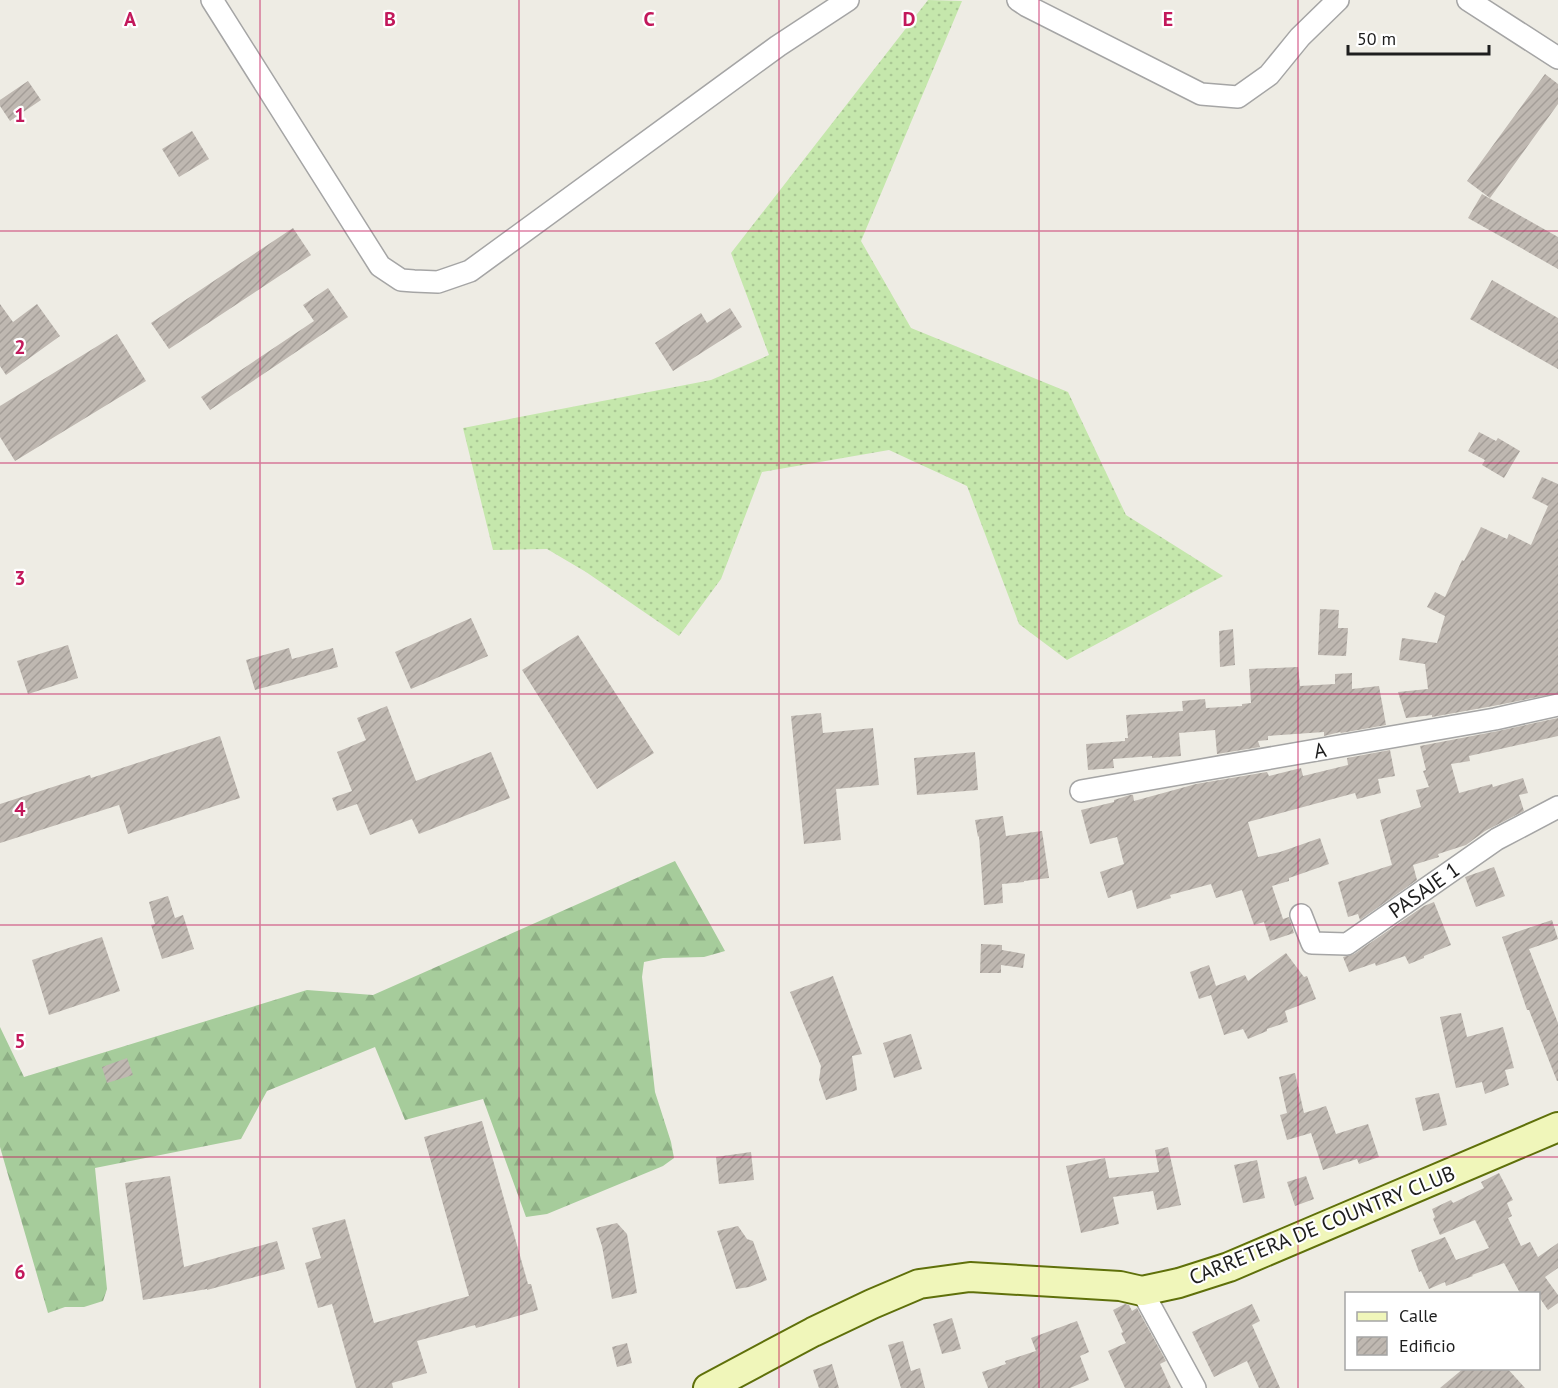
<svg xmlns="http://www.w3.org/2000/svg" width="1558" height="1388" font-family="'PT Sans',sans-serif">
<defs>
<pattern id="grass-dots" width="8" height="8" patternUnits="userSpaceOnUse" patternTransform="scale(1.5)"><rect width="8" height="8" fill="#c5e7ac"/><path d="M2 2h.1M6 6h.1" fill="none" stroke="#a9c694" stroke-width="1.8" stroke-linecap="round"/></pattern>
<pattern id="forest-firs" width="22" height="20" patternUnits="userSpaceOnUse" patternTransform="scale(1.5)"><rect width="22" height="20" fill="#a6cc9b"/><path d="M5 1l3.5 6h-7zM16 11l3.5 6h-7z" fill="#8eaf85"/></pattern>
<pattern id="building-hatch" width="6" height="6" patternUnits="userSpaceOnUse" patternTransform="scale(1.5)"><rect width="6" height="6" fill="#bfb8b1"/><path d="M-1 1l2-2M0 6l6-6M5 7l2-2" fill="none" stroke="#a49e98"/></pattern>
</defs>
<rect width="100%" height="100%" fill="#eeece4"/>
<!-- grass -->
<path fill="url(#grass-dots)" d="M928,0L962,1L861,241L911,328L1068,392L1126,515L1223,576L1067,660L1019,624L967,486L889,450L762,472L721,579L679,636L586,572L547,549L493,550L463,428L711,380L769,355L731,253Z"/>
<!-- forest -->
<path fill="url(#forest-firs)" d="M675,861L725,951L704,957L663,958L644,962L642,977L655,1092L671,1142L674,1158L663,1166L547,1214L526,1217L483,1099L405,1120L375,1047L267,1091L241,1139L95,1168L107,1289L103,1301L84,1307H65L48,1313L0,1147V1027L24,1077L307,990L373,995Z"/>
<!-- building -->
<path fill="url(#building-hatch)" d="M1545,74L1558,84V104L1490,198L1467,181Z
M28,81L41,100L10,121L0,106V100Z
M192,131L209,159L179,177L162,149Z
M1482,194L1558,237V269L1468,218Z
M293,228L311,255L169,349L151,323Z
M1492,280L1558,318V369L1470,319Z
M328,288L348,317L210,410L201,397L314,321L303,305Z
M0,304L13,322L37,304L60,336L6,375L0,366Z
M730,308L742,327L673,371L655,343L701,313L707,323Z
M117,334L146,381L15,461L0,437V406Z
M1479,432L1496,441L1498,438L1520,451L1504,478L1482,465L1485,460L1468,451Z
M1542,477L1558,484V483V693L1493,706L1432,717V715L1406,718L1398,692L1428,689L1425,664L1399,660L1402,638L1437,643L1445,616L1427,607L1435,592L1445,597L1462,560L1464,561L1481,527L1507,539L1509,534L1531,545L1548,506L1532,498Z
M1320,609L1339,610L1338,628H1348L1346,656L1318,655Z
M471,618L488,656L411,689L395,652Z
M1233,629L1235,665L1220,667L1219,631Z
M578,635L654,753L597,789L522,670Z
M68,645L78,678L28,694L17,661Z
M289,648L292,659L333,648L338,667L255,690L246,660Z
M1298,667L1300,686L1335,684V674L1352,673V689L1379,686L1386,725L1341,733L1340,732L1324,736V732L1268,736V740L1258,741L1260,747L1217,754L1215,730L1179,733L1181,756L1152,758V756L1113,759L1114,768L1088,770L1086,744L1125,741V738H1128L1126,715L1183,711L1182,701L1205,699L1206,708L1242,706V704L1251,703L1249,669Z
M387,706L416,781L491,752L510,798L419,834L412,819L370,835L357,804L337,811L332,798L352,791L337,752L366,740L357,718Z
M821,713L823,733L873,728L879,785L836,789L841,840L804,844L791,716Z
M1558,718V736L1469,756L1470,761L1451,764L1459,793L1492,784L1493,787L1523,778L1528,793L1519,795L1524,811L1485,831L1466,845L1438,854L1439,857L1413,865L1417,880L1360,920L1358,914L1348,917L1338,882L1392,865L1380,820L1421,807L1416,790L1429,787L1423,771L1426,770L1420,746L1498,731Z
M220,736L240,798L128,834L119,805L0,843V804L90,775L91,778Z
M1390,750L1395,776L1378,779L1381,793L1357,799L1355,793L1248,822L1258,857L1280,852L1320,838L1329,864L1289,878V881L1272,886L1283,919L1289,917L1294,933L1270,941L1264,922L1254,925L1242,890L1216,898L1211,884L1170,895L1171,898L1137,909L1132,890L1108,898L1100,872L1124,864L1117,837L1090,844L1081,810L1114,802V800L1130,795H1133L1134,801L1196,784L1267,772L1269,776L1301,768L1303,776L1348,765L1347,758Z
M975,752L978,790L917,795L914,758Z
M1003,816L1006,836L1042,831L1049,878L1024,881V882L1002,884L1003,903L984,905L979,836L978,837L975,820Z
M1494,867L1505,896L1476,907L1465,877Z
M168,896L175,918L183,915L194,949L162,959L151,925L155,924L149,902Z
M1434,902L1451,945L1424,956V958L1409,964L1405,956L1376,966L1375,963L1349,972L1343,957L1354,954L1424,906Z
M1552,920L1558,939L1529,949L1558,1023V1081H1557L1529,1010H1527L1502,937Z
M102,937L120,991L49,1015L32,960Z
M981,944L1002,945V950L1025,954L1023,968L1001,965V973H980Z
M1286,953L1304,977L1307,976L1316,999L1285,1011L1288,1022L1267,1029V1031L1248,1039L1243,1029L1224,1035L1211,995L1199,999L1190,972L1209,965L1216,986L1245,975L1248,981Z
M833,976L862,1054L852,1056L857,1090L826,1100L819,1080L821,1066L790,992Z
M1461,1013L1467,1037L1503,1027L1514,1068L1505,1070L1509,1085L1485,1094L1482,1082L1456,1088L1440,1017Z
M911,1034L922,1069L894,1078L883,1043Z
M127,1058L133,1075L107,1083L102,1067Z
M1295,1073L1304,1113L1326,1106L1336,1134L1368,1124L1379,1157L1359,1164L1357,1159L1323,1170L1311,1133L1287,1140L1280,1115L1287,1113L1279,1077Z
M1439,1093L1447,1125L1423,1131L1415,1098Z
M482,1121L528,1284H531L538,1310L476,1328L475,1325L417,1341L427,1373L392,1383L393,1388H356L332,1304L318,1308L305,1263L321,1258L312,1228L345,1219L374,1323L469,1296L424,1137Z
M1168,1147L1181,1205L1157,1210L1153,1191L1113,1197L1119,1224L1081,1233L1066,1166L1105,1158L1109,1178L1159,1172L1155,1150Z
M751,1152L754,1180L719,1184L716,1157Z
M1257,1160L1265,1198L1243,1203L1234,1165Z
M1499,1173L1513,1200L1507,1203L1512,1216L1508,1218L1521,1246L1530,1242L1538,1257L1558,1243V1268L1545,1277L1558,1295V1303L1548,1310L1539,1297V1293H1520L1504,1263L1472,1275L1473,1276L1446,1286L1445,1282L1429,1289L1421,1271L1419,1272L1411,1250L1445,1237L1456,1260L1489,1248L1475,1220L1440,1235L1433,1219L1435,1217L1432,1209L1451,1200L1453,1203L1484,1188L1481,1182Z
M170,1176L184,1267L277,1241L285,1269L207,1290V1289L143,1300L125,1183Z
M1306,1176L1314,1199L1295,1206L1287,1182Z
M617,1223L627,1234L637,1293L612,1299L602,1246L596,1228Z
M738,1226L747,1239L753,1241L767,1280L749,1287L736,1289L717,1231Z
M1125,1304L1129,1305L1132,1311L1137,1308L1166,1361L1160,1364L1171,1388H1125L1108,1351L1126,1343L1121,1333L1123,1332L1113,1310Z
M1252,1304L1260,1321L1252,1325L1280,1388H1259L1247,1361L1214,1377L1192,1332Z
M952,1318L961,1349L942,1354L933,1324Z
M1077,1321L1089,1352L1080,1356L1089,1380L1070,1388H988L982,1372L1006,1364L1005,1361L1036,1351L1031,1338Z
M903,1341L911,1371L920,1368L925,1388H901L888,1345Z
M627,1343L632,1363L617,1367L612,1347Z
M832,1364L839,1388H819L813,1370Z
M1464,1368H1507L1525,1388H1440Z"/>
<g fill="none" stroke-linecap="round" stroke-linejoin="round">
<defs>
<path id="street" d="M212,0L380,266L401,280L414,281L438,282L470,271L778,46L848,0
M1018,0L1027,6L1201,94L1238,97L1269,75L1300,37L1338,0
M1468,0L1558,58
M1081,791L1495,719L1558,705
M1301,915L1312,943L1347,944L1497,839L1558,807
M1142,1291L1195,1388"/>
<path id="secondary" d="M708,1388L813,1332L872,1304L919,1284L970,1277L1120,1286L1142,1291L1179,1283L1229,1267L1558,1127"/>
</defs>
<!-- street casing -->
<use href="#street" stroke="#a5a5a5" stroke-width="24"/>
<!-- secondary casing -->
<use href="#secondary" stroke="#5f700a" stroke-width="32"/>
<!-- street -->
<use href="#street" stroke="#fff" stroke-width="21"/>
<!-- secondary -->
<use href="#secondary" stroke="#f0f6ba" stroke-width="28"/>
</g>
<!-- grid -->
<path fill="none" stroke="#c2185b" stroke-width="1.5" stroke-opacity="0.55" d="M260,0V1388M519,0V1388M779,0V1388M1039,0V1388M1298,0V1388M0,231H1558M0,463H1558M0,694H1558M0,925H1558M0,1157H1558"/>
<g text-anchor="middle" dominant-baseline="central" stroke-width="4.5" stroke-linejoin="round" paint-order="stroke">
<!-- street labels -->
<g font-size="21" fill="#1e1e1e" stroke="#fff">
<text transform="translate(1320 750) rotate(-10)">A</text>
<text transform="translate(1424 890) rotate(-35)">PASAJE 1</text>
<text transform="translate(1322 1225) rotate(-22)">CARRETERA DE COUNTRY CLUB</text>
</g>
</g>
<g font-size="20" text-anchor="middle" font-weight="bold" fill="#c2185b" stroke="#fff" stroke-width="4.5" stroke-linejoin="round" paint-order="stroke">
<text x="130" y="26">A</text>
<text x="390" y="26">B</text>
<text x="649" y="26">C</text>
<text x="909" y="26">D</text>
<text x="1168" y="26">E</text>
<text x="20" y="122">1</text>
<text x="20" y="354">2</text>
<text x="20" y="585">3</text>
<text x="20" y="816">4</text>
<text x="20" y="1048">5</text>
<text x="20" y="1279">6</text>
</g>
<!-- legend -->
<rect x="1345" y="1292" width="195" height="78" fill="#ffffff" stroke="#a5a5a5" stroke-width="1.5"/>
<rect x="1357" y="1312" width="30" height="9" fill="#f0f6ba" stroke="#a5a5a5" stroke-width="1.5"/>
<text x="1399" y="1322" font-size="18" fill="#1e1e1e">Calle</text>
<rect x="1357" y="1337" width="30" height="18" fill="url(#building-hatch)" stroke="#a5a5a5" stroke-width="1.5"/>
<text x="1399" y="1352" font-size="18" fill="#1e1e1e">Edificio</text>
<!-- scale -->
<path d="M1348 45v9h141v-9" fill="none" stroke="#1e1e1e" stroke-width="3"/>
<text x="1357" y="45" font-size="18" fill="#1e1e1e" stroke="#ffffff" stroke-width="4.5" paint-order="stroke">50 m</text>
</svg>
